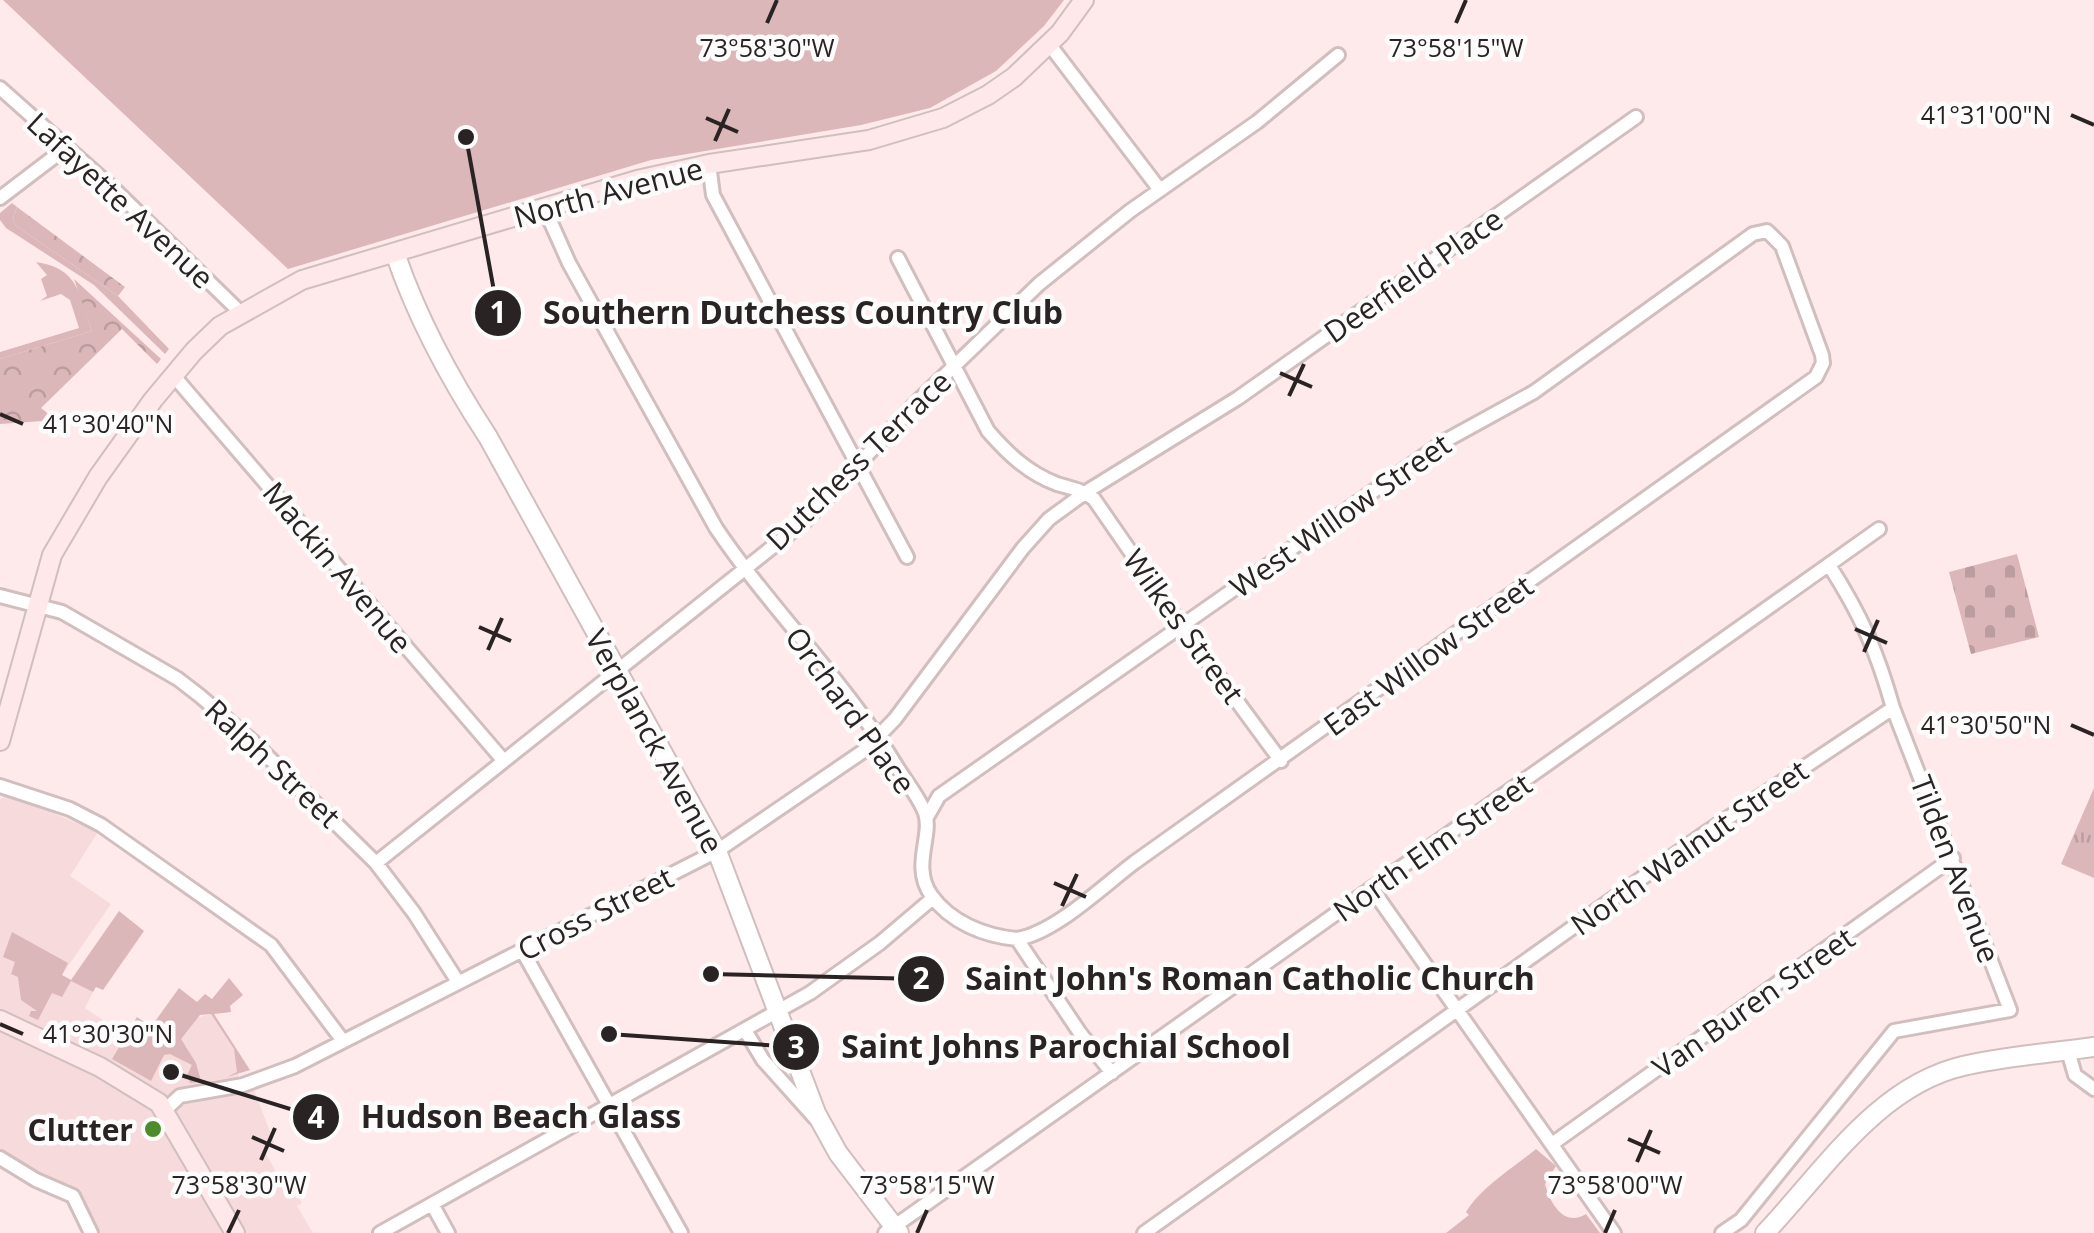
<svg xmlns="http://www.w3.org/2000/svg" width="2094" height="1233" font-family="'Open Sans',sans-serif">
<defs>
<pattern id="forest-crowns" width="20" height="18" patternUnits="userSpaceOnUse" patternTransform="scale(2.5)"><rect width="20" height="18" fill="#dbb7b9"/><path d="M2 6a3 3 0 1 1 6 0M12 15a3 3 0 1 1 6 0" fill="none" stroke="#bc9d9f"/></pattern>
<pattern id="cemetery-stones" width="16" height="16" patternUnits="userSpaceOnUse" patternTransform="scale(2.5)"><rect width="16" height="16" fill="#dbb7b9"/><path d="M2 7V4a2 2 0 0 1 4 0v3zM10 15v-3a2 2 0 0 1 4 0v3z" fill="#bc9d9f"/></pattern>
<pattern id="park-tufts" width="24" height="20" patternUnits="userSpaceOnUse" patternTransform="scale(2.5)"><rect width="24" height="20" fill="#dbb7b9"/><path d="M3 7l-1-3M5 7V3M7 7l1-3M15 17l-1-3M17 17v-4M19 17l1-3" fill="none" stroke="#bc9d9f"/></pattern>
</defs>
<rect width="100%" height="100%" fill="#feeaeb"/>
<!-- built -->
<path fill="#f7dadc" d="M10,795L98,832L70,876L111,904L62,975L93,992L85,1008L127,1036L140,1019L154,1029L211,1014L234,1049L241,1090H254L274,1142L263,1149L279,1177L286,1173L302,1203L297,1206L313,1233H99L79,1193L0,1152V799Z"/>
<!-- green -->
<path fill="#dbb7b9" d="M3,0H1064L1044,26L996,71L930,108L861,125L651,160L288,269Z
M12,203L17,207L13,218L15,225L118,296L169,349L165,354L94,285L6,228L0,220V213Z
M36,262C79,268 80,296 92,331L0,359V352L79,328L70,300L61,294L40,301L47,296L41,279L47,275Z
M119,911L144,931L103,990L96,987L93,992L71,981L62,997L52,993L38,1020L29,1016L31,1011H37L21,1000L18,977L11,974L15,962L3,957L12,932L68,963L62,975L71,980Z
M229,978L243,995L230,1006L231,1012L214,1014L250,1070L227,1077L237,1072L234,1049L211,1014L200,1015L181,1039L196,1063L201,1081H214L190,1083L187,1075L192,1065L170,1054L164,1055L151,1081L112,1059L137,1017L151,1027L179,988L197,1002L205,994L212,999Z
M1536,1149L1556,1166L1545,1184C1550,1203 1564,1228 1586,1214L1600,1233H1446L1469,1215L1466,1212C1482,1186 1513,1168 1536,1149Z"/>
<!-- forest -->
<path fill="url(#forest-crowns)" d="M17,207L125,287L118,296L15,225L13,218Z
M74,279L161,359L157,364L122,329L41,408L56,420L0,424V359L92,331Z"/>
<!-- cemetery -->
<path fill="url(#cemetery-stones)" d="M2017,554L2039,637L1971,654L1949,572Z"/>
<!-- park -->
<path fill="url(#park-tufts)" d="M2094,788V878L2061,864Z"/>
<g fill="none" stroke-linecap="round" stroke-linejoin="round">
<defs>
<path id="minor" d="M1049,44L1160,190
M0,88L117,192L241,313
M709,164L713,195L907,557
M0,198L67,147
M544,207L569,263L716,528C772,611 845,681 897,767C906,782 919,797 925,813C933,835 911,866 931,895C950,922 984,936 1017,939L1080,1033L1112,1073
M898,258L988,431C1008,454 1028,473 1057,484C1070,488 1083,490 1094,499L1181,625L1281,761
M173,375L503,760
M0,596L62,612L178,679L200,696L252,741L376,863L414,913L458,982
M0,786L70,809L101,825L271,945L343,1041
M927,817L939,796L1445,441L1534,392L1753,234L1767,231L1782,246L1822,355L1823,363L1816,377L1135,862C1103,886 1055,933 1017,939
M376,863L805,521L917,402L1039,284L1130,211L1257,122L1338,55
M1372,889L1614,1233
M522,950L681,1233
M745,1030L763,1060L815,1118
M2068,1051L2075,1075L2094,1089
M165,1110L180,1096L243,1085L295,1066L717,851L865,750L895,719L1023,548L1049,519L1086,492L1238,398L1636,117
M1552,1144L1953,858
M0,1158L36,1180L73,1196L91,1233
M432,1204L448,1233
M380,1233L810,993L880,943L933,898
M885,1233L1879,529
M1144,1233L1701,836L1893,708
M1722,1233L1741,1220L1894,1031L2010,1010L1893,708C1877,651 1861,615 1829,565"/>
<path id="tertiary" d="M395,253C417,318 450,379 488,437L717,851L816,1113L838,1153L899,1233
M1765,1233C1823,1172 1877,1086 1963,1066C2006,1056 2051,1053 2094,1047"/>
<path id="secondary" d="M0,741L52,555L98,477L153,400L194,351L220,326L302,280L637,180L709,164L869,140L943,118L988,95L1014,77L1060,33L1084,0
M0,1020L100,1067L159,1103L235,1233"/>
</defs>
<!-- minor casing -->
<use href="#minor" stroke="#d1bebe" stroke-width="18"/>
<!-- tertiary casing -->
<use href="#tertiary" stroke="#d1bebe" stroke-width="22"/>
<!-- secondary casing -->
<use href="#secondary" stroke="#d1bebe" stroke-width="22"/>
<!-- minor -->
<use href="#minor" stroke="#fff" stroke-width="12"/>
<!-- tertiary -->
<use href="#tertiary" stroke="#fff" stroke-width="18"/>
<!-- secondary -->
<use href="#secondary" stroke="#fee8e9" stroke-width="18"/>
</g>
<!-- ticks -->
<path fill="none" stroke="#2a2323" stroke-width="4" d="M767,23L777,0M1456,23L1466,0M2071,115L2094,125M706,118L738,132M715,141L729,109M1280,373L1312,387M1289,396L1304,364M0,414L23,424M479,627L511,641M1855,629L1887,643M488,650L502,618M1864,652L1878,620M2071,725L2094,735M1054,883L1086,897M1062,906L1077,874M0,1024L23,1034M252,1137L284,1151M1628,1139L1660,1153M261,1160L275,1128M1637,1162L1651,1130M228,1233L239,1210M917,1233L927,1210M1605,1233L1615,1210"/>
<!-- markers -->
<circle fill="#4d8c2c" stroke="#fcfcfc" stroke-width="4" cx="153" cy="1129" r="10"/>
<g text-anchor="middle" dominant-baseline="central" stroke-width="9" stroke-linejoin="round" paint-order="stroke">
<!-- street labels -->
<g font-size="30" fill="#2a2323" stroke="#fcfcfc">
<text transform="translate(608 192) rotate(-15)">North Avenue</text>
<text transform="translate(121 200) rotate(43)">Lafayette Avenue</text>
<text transform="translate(1413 275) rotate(-35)">Deerfield Place</text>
<text transform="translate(858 460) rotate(-44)">Dutchess Terrace</text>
<text transform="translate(1340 515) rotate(-35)">West Willow Street</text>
<text transform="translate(338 567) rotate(50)">Mackin Avenue</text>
<text transform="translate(1184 626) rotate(54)">Wilkes Street</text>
<text transform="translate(1428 655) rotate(-36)">East Willow Street</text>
<text transform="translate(851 710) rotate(54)">Orchard Place</text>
<text transform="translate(655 741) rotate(61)">Verplanck Avenue</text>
<text transform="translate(273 763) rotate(43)">Ralph Street</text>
<text transform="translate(1432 847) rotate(-35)">North Elm Street</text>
<text transform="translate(1689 847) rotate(-35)">North Walnut Street</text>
<text transform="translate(1956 869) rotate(69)">Tilden Avenue</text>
<text transform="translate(595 913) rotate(-27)">Cross Street</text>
<text transform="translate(1753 1002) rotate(-35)">Van Buren Street</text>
</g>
<!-- poi labels -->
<g font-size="30" font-weight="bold" fill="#2a2323" stroke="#fcfcfc" text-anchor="end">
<text x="133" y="1129">Clutter</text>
</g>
</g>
<g font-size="25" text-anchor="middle" fill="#2a2323" stroke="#fcfcfc" stroke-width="9" stroke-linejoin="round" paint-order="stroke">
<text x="767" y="57">73°58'30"W</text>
<text x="1456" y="57">73°58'15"W</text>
<text x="1986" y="124">41°31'00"N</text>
<text x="108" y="433">41°30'40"N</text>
<text x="1986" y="734">41°30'50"N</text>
<text x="108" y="1043">41°30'30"N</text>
<text x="239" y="1194">73°58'30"W</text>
<text x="927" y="1194">73°58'15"W</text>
<text x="1615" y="1194">73°58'00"W</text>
</g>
<!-- callouts -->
<path fill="none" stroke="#2a2323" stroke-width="4" d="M466 137L498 313M711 974L921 979M609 1034L796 1047M171 1072L316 1117"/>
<g fill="#2a2323" stroke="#fcfcfc" stroke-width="4">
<circle cx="466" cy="137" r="10"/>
<circle cx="711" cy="974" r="10"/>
<circle cx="609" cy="1034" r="10"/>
<circle cx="171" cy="1072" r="10"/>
<circle cx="498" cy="313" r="25"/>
<circle cx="921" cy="979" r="25"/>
<circle cx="796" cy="1047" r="25"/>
<circle cx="316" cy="1117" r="25"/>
</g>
<g font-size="30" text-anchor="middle" font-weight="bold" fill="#fff">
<text x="498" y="323">1</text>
<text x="921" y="989">2</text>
<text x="796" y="1058">3</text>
<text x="316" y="1128">4</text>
</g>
<g font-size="32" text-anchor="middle" font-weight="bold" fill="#2a2323" stroke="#fcfcfc" stroke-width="9" stroke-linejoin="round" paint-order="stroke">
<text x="803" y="324">Southern Dutchess Country Club</text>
<text x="1250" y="990">Saint John's Roman Catholic Church</text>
<text x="1066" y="1058">Saint Johns Parochial School</text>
<text x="521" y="1128">Hudson Beach Glass</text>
</g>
</svg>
